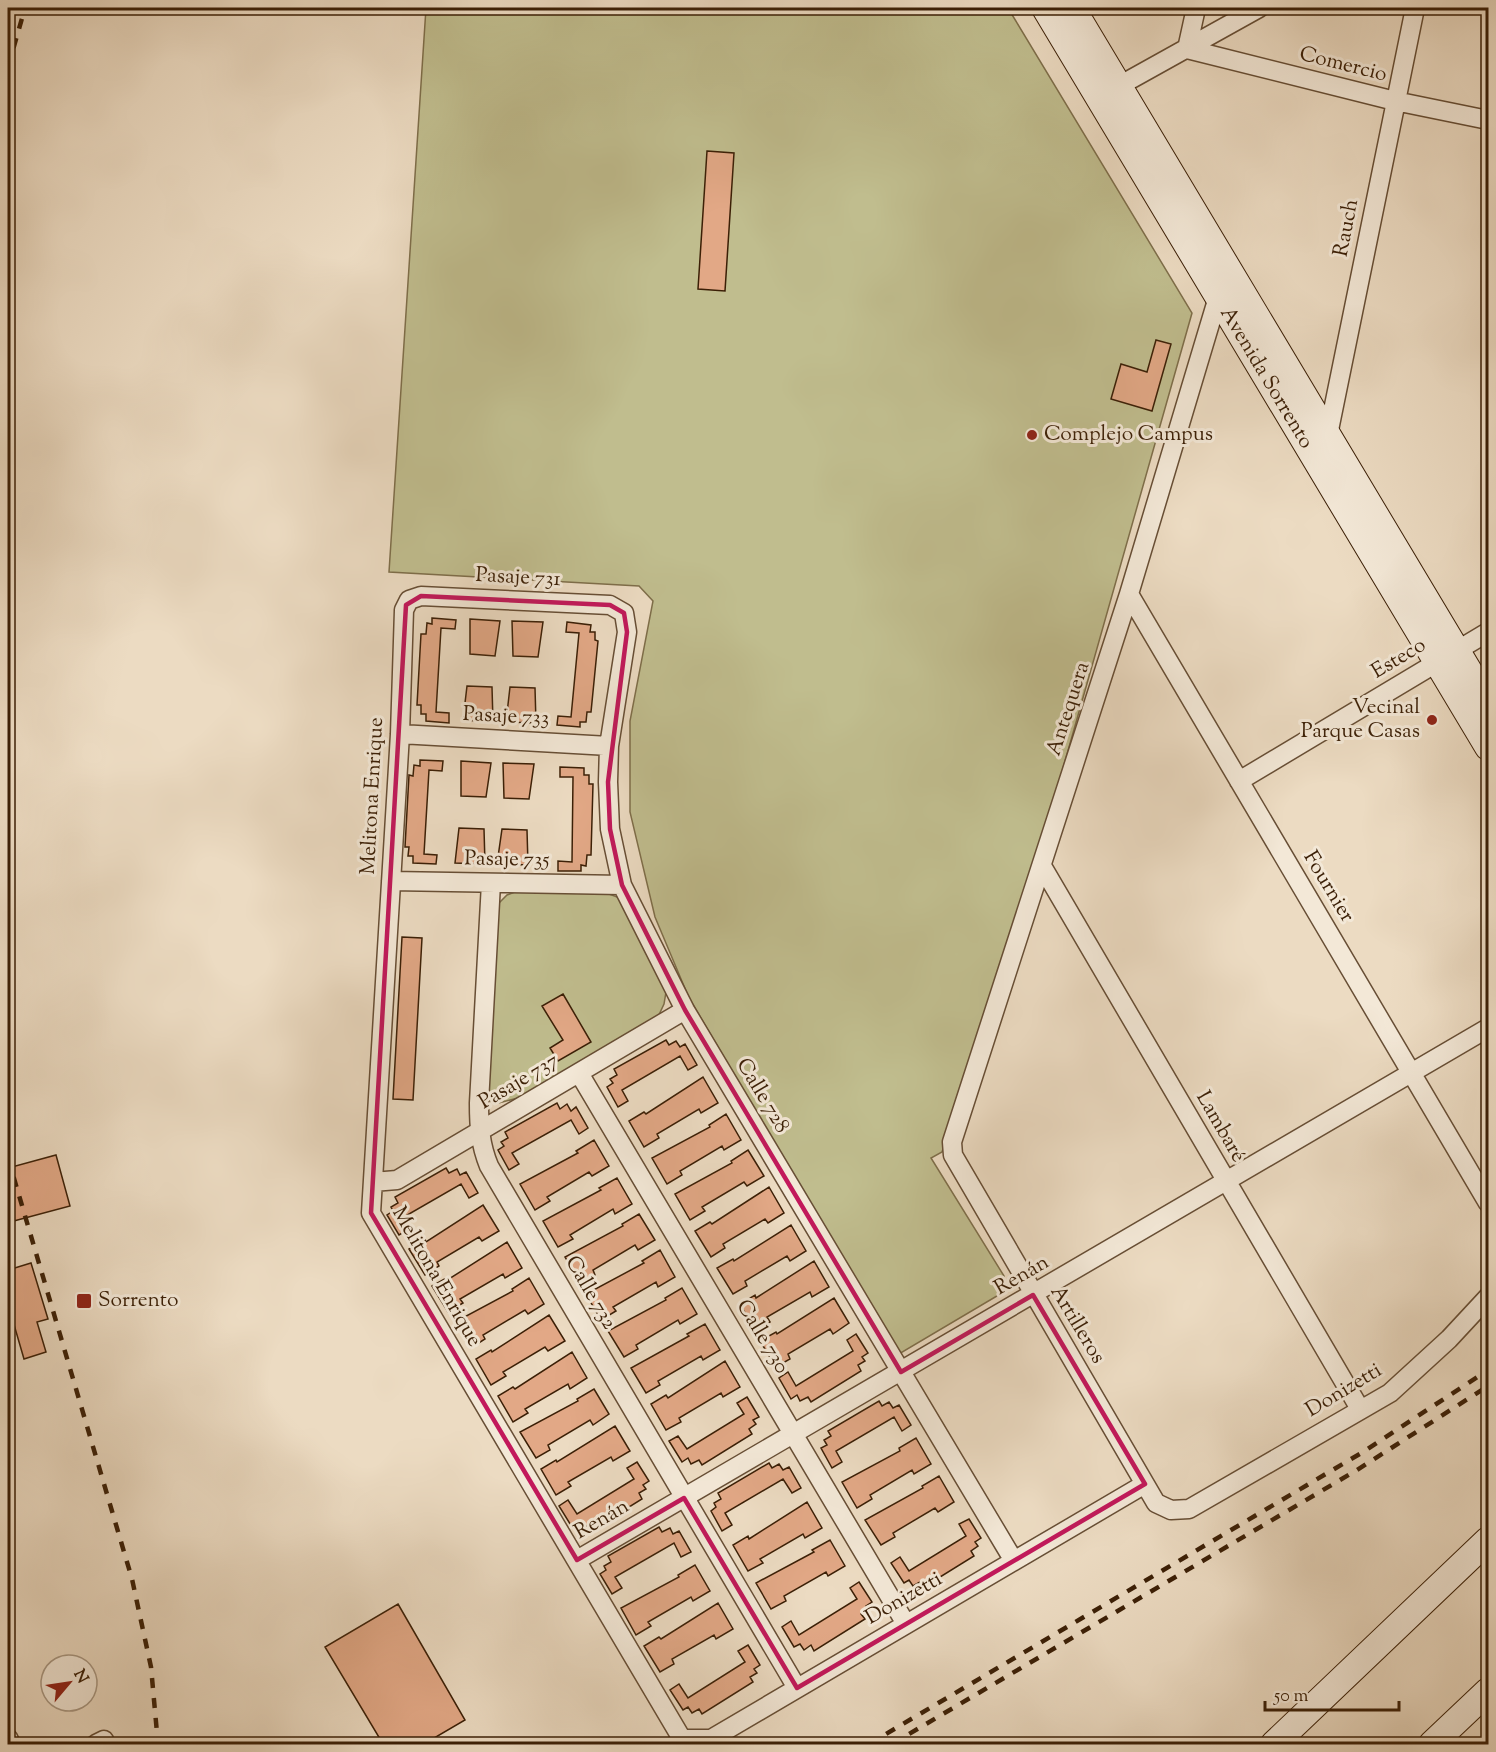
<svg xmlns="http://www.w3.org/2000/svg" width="1496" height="1752" font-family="'Sorts Mill Goudy',serif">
<rect width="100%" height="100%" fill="#ecdbc2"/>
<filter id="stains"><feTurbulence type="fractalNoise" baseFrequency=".00333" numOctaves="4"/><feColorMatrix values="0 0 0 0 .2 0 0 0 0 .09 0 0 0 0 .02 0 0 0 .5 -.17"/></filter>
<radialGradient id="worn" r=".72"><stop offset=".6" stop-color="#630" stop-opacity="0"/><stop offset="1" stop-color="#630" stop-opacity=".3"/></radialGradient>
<!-- green -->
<path fill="#c0bd8e" stroke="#7e6e4a" stroke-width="1.5" d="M426,8H1008L1192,313L1041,846L942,1152L931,1158L1004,1276L1002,1293L899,1354L689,998L655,917L630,812V721L653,601L639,586L389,572Z
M520,890L609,894L620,898L666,992L664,1004L657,1019L518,1098L495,1104L490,1101L487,1092L497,905L507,895Z"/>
<!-- building -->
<path fill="#e2a886" stroke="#3b1f06" stroke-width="1.5" d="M707,151L734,153L725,291L698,289Z
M1156,340L1171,344L1152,411L1111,399L1121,364L1147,372Z
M432,618L456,620L455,629L441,628L436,712L449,713V723L426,721V714H421V705H417L421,634H426L427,623L432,624Z
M470,619L500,621L495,656L470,654Z
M512,621L543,622L538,657L513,656Z
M567,622L591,625L590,632H595V640L598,641L591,712H587L586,722H580V727L557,725L558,716L571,717L579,633L566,632Z
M467,686L492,687L493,722L463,720Z
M510,687L535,688L536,723L506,722Z
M420,760L443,761L442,771L429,770L424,854L437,855L436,864L413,863V856H408L409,847H405L409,775L413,776L414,765L420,766Z
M461,761L491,763L486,797L461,796Z
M503,763L534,764L529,799L504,798Z
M560,767L584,768V775H589V784H593L591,855H587L586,866L581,865V871H558V861L572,862L573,777H560Z
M459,828L484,829L485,864L455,863Z
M502,829L527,830L528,865L497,864Z
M402,937L422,938L413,1100L393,1099Z
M563,994L591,1042L558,1061L550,1048L563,1040L542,1006Z
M666,1040L669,1045L676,1041L680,1047L685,1044L697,1065L688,1070L680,1056L622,1090L628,1101L618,1107L607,1087L613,1083L610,1079L617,1075L614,1069Z
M703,1077L718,1103L701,1113L699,1109L657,1134L659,1138L644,1147L629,1121L644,1112L646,1114Z
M557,1103L560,1109L567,1104L571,1111L576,1107L588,1128L579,1134L571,1120L512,1153L519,1164L509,1170L498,1150L504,1146L501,1142L508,1138L505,1132Z
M726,1114L741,1140L724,1150L722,1146L680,1171L682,1175L667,1184L652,1158L710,1127L709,1125Z
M594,1140L609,1166L592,1176L589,1172L547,1197L550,1201L535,1210L520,1184L578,1153L576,1151Z
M748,1150L764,1176L747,1186L744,1182L702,1207L705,1211L690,1220L675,1194L732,1163L731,1161Z
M56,1155L70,1206L10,1222L8,1168Z
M446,1168L449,1173L457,1169L460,1175L466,1172L478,1193L469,1198L461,1184L402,1218L409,1229L399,1235L387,1215L393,1211L391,1207L398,1203L395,1197Z
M617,1178L632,1204L615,1214L613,1209L570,1235L573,1239L558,1247L543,1221L601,1190L599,1188Z
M769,1187L784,1213L768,1223L765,1219L723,1244L725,1248L711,1257L695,1231L710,1222L712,1224Z
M483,1205L499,1231L482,1241L479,1237L437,1262L439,1266L425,1275L409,1249L425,1240L426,1242Z
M639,1214L655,1240L638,1250L635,1245L593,1270L595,1275L581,1283L565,1257L623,1226L622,1224Z
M791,1225L806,1251L790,1261L787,1256L745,1281L747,1286L733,1294L717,1268L733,1259L734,1261Z
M507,1242L522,1268L505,1278L503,1274L460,1299L463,1303L448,1312L432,1286L448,1277L449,1279Z
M660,1250L675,1277L658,1287L656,1282L613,1307L616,1311L601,1320L586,1294L644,1263L642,1261Z
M814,1261L829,1287L812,1297L810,1292L767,1317L770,1322L755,1330L740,1304L755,1295L756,1298Z
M31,1263L48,1319L37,1322L46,1352L24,1359L8,1304V1270Z
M529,1278L544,1304L528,1314L525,1310L483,1335L485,1339L471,1348L455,1322L513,1291L512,1289Z
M682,1288L697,1314L680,1324L678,1320L636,1345L638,1349L624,1357L608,1331L666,1300L665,1298Z
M834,1298L849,1323L833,1334L830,1329L788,1354L790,1359L776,1367L760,1341L776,1332L777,1334Z
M549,1315L565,1341L548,1351L545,1347L503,1372L506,1376L491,1385L476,1359L491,1350L492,1352Z
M705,1324L720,1350L703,1360L701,1356L658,1381L660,1385L646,1393L631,1368L689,1336L687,1334Z
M856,1334L868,1353L862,1357L865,1361L858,1365L861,1371L811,1402L808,1397L800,1401L797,1395L791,1399L779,1378L788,1372L796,1386L853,1351L847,1340Z
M572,1352L587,1378L570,1389L568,1384L525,1409L528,1413L513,1422L498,1396L513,1387L515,1389Z
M725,1361L740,1387L723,1397L721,1393L679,1418L681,1422L666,1430L651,1404L666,1395L668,1398Z
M594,1389L609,1414L593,1425L590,1420L548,1445L550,1450L536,1458L520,1432L578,1401L577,1399Z
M747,1397L759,1417L753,1420L756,1424L749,1429L752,1434L702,1465L699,1460L691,1464L688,1458L682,1462L669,1441L678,1436L687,1449L744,1414L737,1403Z
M879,1401L882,1406L889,1402L893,1408L899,1405L911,1425L902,1431L894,1417L836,1451L842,1462L832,1468L821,1448L827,1445L824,1440L831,1436L828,1431Z
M615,1426L630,1451L613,1461L611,1457L568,1482L571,1486L556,1495L541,1469L556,1460L557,1462Z
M916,1438L931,1464L914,1474L912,1470L870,1495L872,1499L857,1508L842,1482L900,1451L899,1448Z
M637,1462L649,1481L643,1485L646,1489L639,1493L642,1499L592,1530L588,1525L581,1529L577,1523L572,1527L559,1506L568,1500L577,1514L634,1479L627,1468Z
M769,1463L772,1468L779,1464L783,1470L789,1467L801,1488L792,1493L783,1479L725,1513L732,1525L722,1531L711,1511L716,1507L714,1503L721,1499L718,1493Z
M939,1476L954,1502L938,1512L935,1508L893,1533L895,1537L881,1545L865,1520L923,1488L922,1486Z
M807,1502L822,1528L805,1538L803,1534L760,1559L763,1563L748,1571L733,1545L748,1536L749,1539Z
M969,1519L981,1538L975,1542L978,1546L971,1551L974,1556L924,1587L920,1582L913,1586L909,1580L904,1583L891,1563L900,1557L909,1571L966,1536L959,1524Z
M659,1527L662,1532L670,1528L673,1534L679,1531L691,1552L681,1557L674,1543L615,1577L622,1588L612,1594L600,1574L606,1570L604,1566L611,1562L608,1556Z
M830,1540L845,1566L828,1576L826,1572L784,1596L786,1601L771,1609L756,1583L814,1552L812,1550Z
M695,1565L710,1591L693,1601L691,1597L648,1622L651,1626L636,1635L621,1608L679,1577L678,1575Z
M859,1582L872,1602L866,1606L868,1610L861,1614L865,1619L814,1651L811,1645L804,1650L800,1644L794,1647L782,1627L791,1621L799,1635L857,1599L850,1588Z
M718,1603L733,1629L716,1639L714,1635L672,1659L674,1664L660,1672L644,1646L659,1637L661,1639Z
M398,1604L465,1720L424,1744H383L325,1647Z
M748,1645L760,1665L754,1669L757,1673L750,1677L753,1682L702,1714L699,1709L692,1713L688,1707L683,1710L670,1690L679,1684L688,1698L745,1662L738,1651Z"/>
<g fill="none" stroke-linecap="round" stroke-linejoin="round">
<defs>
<path id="street" d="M1187,49L1395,101L1488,120
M1187,49L1196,8
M1108,92L1259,8
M1224,293L1218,297L1129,594L952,1142L953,1155L1156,1503L1171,1510L1189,1509L1390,1393L1449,1339L1488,1297
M1323,439L1328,435L1415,8
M1129,594L1488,1203
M400,734L609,746
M1239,781L1488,632
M1042,866L1360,1409
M391,881L622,885
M491,883L479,1103C479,1126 480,1144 489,1166L797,1688
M579,1073L906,1624
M373,1182L397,1180L685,1010
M577,1560L1488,1028
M1014,1561L685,1010L622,885L610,829L608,782L609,746L627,632L624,613L610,605L421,596L409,600L404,610L400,734L371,1213L682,1739H711L1145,1484
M8,1738L11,1744
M96,1744L104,1740"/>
<path id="secondary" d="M1045,8L1488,747
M1072,8L1488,703
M1274,1744L1488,1540
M1432,1744L1488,1691"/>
</defs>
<!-- street casing -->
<use href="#street" stroke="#674e35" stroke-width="21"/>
<!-- secondary casing -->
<use href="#secondary" stroke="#3b1f06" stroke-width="28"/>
<!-- street -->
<use href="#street" stroke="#f3e8d7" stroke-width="18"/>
<!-- secondary -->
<use href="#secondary" stroke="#f3e8d7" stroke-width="26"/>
<!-- rail -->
<path stroke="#3b1f06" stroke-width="4.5" stroke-dasharray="10 10" stroke-linecap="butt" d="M8,67L25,8
M8,1158L132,1579L151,1667L158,1744
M869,1744L1363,1452L1488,1370
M892,1744L1357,1470L1488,1386"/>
</g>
<!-- marked area -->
<path fill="none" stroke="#c2185b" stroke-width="4.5" stroke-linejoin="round" d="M421,596L610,605L624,613L627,632L608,782L610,829L622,885L685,1010L901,1372L1033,1295L1145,1484L797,1688L684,1498L577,1560L371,1213L406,605Z"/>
<!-- markers -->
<g fill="#8f2418" stroke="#f3e8d7" stroke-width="2">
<circle cx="1032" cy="435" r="6"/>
<circle cx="1432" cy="720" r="6"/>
<rect x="76" y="1293" width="16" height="16" rx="3"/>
</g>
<g text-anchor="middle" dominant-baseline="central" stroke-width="6" stroke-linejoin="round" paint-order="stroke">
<!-- street labels -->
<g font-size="21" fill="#3b1f06" stroke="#f3e8d7">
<text transform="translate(1343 65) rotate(14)">Comercio</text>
<text transform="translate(1347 228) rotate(-79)">Rauch</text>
<text transform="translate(1266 378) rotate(59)">Avenida Sorrento</text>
<text transform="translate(518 578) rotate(3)">Pasaje 731</text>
<text transform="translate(1399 659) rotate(-31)">Esteco</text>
<text transform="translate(1069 709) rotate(-72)">Antequera</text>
<text transform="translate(506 717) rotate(3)">Pasaje 733</text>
<text transform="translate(373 796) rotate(-87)">Melitona Enrique</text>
<text transform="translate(507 860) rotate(1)">Pasaje 735</text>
<text transform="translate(1328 887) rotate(59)">Fournier</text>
<text transform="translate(519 1082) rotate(-31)">Pasaje 737</text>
<text transform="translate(762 1096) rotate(59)">Calle 728</text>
<text transform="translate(1220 1127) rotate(60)">Lambaré</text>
<text transform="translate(1022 1276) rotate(-30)">Renán</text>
<text transform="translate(436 1277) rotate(60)">Melitona Enrique</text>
<text transform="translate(590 1293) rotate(60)">Calle 732</text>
<text transform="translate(1077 1325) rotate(59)">Artilleros</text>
<text transform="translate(762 1337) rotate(59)">Calle 730</text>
<text transform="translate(1344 1391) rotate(-31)">Donizetti</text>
<text transform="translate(602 1520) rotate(-30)">Renán</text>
<text transform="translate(904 1599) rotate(-30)">Donizetti</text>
</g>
<!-- poi labels -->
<g font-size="21" fill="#3b1f06" stroke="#f3e8d7" text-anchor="start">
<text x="1044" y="435">Complejo Campus</text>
<text x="1420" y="708" text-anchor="end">Vecinal<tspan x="1420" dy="24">Parque Casas</tspan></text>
<text x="98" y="1301">Sorrento</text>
</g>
</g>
<!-- margin -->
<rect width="1496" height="1752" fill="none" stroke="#ecdbc2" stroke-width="30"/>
<rect x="9" y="9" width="1478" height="1734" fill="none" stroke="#3b1f06" stroke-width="3"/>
<rect x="15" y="15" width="1466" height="1722" fill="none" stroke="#3b1f06" stroke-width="1.5"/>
<!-- north arrow -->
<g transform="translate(69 1683) rotate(61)"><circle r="28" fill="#f3e8d7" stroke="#a99883" stroke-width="1.5"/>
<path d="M0-4.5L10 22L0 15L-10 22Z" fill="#8f2418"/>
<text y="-9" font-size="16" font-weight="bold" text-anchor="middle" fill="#3b1f06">N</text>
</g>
<!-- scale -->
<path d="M1265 1701v9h134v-9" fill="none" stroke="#3b1f06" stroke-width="3"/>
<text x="1274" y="1701" font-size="18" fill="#3b1f06" stroke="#f3e8d7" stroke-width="4.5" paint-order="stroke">50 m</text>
<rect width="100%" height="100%" filter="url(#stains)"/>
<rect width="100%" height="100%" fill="url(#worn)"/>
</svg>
